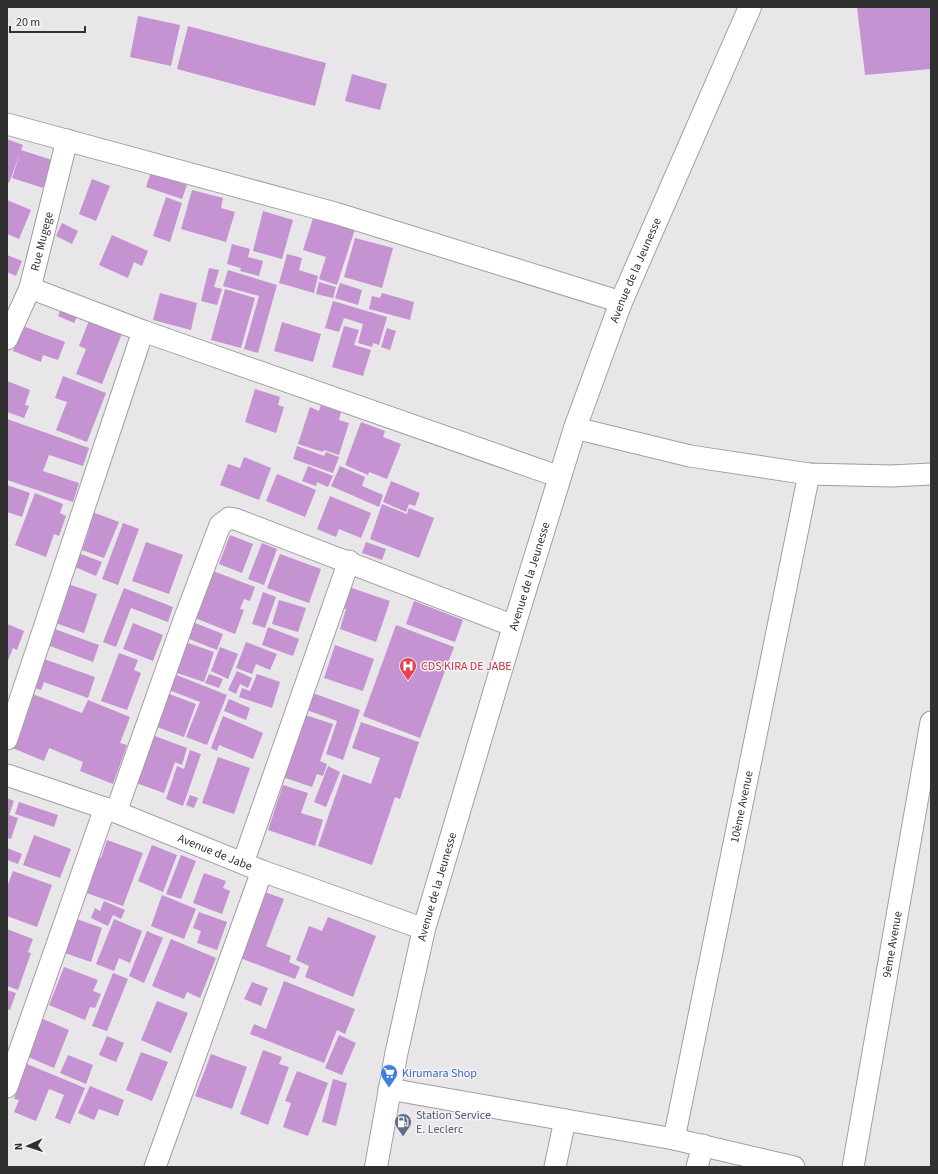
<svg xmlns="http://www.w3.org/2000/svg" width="938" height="1174" font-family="'Source Sans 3',sans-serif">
<rect width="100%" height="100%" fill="#e8e6e9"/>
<!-- building -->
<path fill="#c592d2" d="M857,7H931V69L865,75Z
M138,16L180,25L171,66L130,57Z
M188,26L326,63L315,106L177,69Z
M352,74L387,84L380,110L345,101Z
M7,139L23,145L9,183L7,182Z
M21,150L52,160L43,188L12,178Z
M151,172L187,185L182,199L146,187Z
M92,179L110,186L96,221L79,214Z
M192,190L223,198L221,208L235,212L226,242L181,229Z
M166,197L182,203L170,242L153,236Z
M7,200L31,210L19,239L7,234Z
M263,211L293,220L282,259L253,251Z
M314,215L355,229L337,285L319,279L326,257L303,250Z
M62,223L78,231L72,244L56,236Z
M112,235L148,251L142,266L134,262L128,278L99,265Z
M355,238L393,248L382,288L344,277Z
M232,244L250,249L248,257L263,261L259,276L240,271L241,268L227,264Z
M287,254L302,258L299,270L318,276L314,293L279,283Z
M7,255L22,261L16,276L7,272Z
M209,268L219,270L214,287L222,289L217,305L201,301Z
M228,270L277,285L258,353L244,349L259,296L223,286Z
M319,282L336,287L333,298L316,294Z
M340,283L362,290L358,305L335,298Z
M225,289L255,298L241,348L211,340Z
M160,293L197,303L191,330L153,320Z
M382,293L414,302L410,320L369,309L372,296L380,298Z
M333,301L387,317L379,345L373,343L372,347L358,343L363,324L344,318L339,332L325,328Z
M63,305L79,313L74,323L58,316Z
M90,318L123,331L102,384L76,374L86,349L79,346Z
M282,322L321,334L313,362L274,351Z
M23,326L65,342L58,360L43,355L41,362L13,351Z
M344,326L359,330L354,345L371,350L363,376L332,367Z
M387,328L396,331L390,350L381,347Z
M63,376L106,393L87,442L56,430L67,402L55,398Z
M7,381L30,390L25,405L29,406L24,418L7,412Z
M255,389L280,397L278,405L284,407L276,433L245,422Z
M321,405L341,412L339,420L349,423L339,455L324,450L323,452L298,444L310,407L319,411Z
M7,419L89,448L83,466L49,455L43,471L79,483L73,502L7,480Z
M361,422L385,431L383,437L401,444L387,479L369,472L368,475L345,465Z
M297,446L324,456L326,452L339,457L333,473L293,459Z
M244,457L271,468L259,500L220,485L228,464L240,468Z
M308,466L333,476L328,487L317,482L316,486L302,481Z
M340,466L365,477L362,486L383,495L379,507L331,486Z
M277,474L316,490L305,517L266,501Z
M391,481L420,493L415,506L409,504L406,512L383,502Z
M7,485L30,493L22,517L7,512Z
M35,493L63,504L60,513L66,516L59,536L54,534L46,557L15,545Z
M330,496L371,513L361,538L339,529L336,537L317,529Z
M382,504L407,514L409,508L434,518L419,558L370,539Z
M87,510L119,522L104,558L82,550L89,530L81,526Z
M123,523L139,529L118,585L102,579Z
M230,535L253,544L242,573L219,564Z
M146,542L183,555L169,594L132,581Z
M366,542L386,549L382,560L362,553Z
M262,543L277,549L264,585L248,579Z
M73,551L102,562L96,576L68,564Z
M280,554L321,569L309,603L267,588Z
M213,571L255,587L250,601L244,599L240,609L244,610L235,634L195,618Z
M68,584L97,594L84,633L50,621Z
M346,586L390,601L376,642L340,629L346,609L339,607Z
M124,588L173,607L168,622L131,608L116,647L103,642Z
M263,592L276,597L265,628L252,624Z
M279,600L306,608L298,632L272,624Z
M414,601L463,620L455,642L406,624Z
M185,619L223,634L217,650L179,635Z
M133,623L163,635L153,661L123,649Z
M7,624L24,631L17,650L13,648L7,663Z
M396,625L454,647L420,738L363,716Z
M49,627L99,645L93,662L42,643Z
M268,627L299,639L293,656L262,645Z
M185,642L214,652L204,682L174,672Z
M246,642L277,654L270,670L256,664L252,674L236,668Z
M335,645L374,659L363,691L324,678Z
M220,647L238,654L228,679L211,671Z
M119,653L138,660L134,670L141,673L127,710L101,701Z
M41,658L95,677L88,698L44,682L41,690L31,687Z
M237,671L252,678L248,688L240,684L236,694L228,690Z
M169,672L227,695L207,745L186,737L200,702L164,688Z
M209,674L223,679L219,688L205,683Z
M257,674L280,682L272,708L239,697L242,688L250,691Z
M161,691L196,704L184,737L149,724Z
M307,691L360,710L343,760L326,754L337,721L301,708Z
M30,693L82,713L88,700L130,717L120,743L127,745L113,784L80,771L83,762L49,748L44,761L10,747Z
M229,699L250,708L246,720L224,711Z
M302,714L333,724L320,761L327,764L323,776L317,774L312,787L280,776Z
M223,716L263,733L253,759L219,745L217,751L211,748Z
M361,722L419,742L400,799L395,797L372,865L318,846L343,774L371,784L380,758L352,748Z
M152,735L187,748L182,765L175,762L164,793L136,783Z
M190,750L201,754L183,806L166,799L177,766L184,769Z
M218,757L250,768L234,814L202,803Z
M328,766L340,772L326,807L314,802Z
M283,785L308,793L301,813L323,820L315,846L268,830Z
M190,795L198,798L194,808L186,805Z
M7,798L14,801L9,815L18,818L11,839L7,838Z
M19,802L58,815L54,827L15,814Z
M34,835L71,849L60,878L23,865Z
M107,840L143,853L123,906L87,893L92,879L84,875L91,854L101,858Z
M152,845L177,855L163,892L138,881Z
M7,848L22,854L18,864L7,860Z
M181,855L196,861L181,899L166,894Z
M13,871L52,885L37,927L7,916V887Z
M204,873L226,881L223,888L230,891L222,914L193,903Z
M265,892L284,899L266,946L291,956L289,962L300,967L295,979L240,958Z
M162,895L196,909L184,939L151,926Z
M104,901L125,910L121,919L113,915L108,926L91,918L95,908L100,911Z
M199,912L227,922L217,950L197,943L201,931L193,928Z
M328,917L376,936L353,997L305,977L309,966L296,960L309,926L322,931Z
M74,918L102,928L91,962L59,951Z
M114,919L142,931L130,963L119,958L114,971L96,964Z
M7,929L33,939L28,952L31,953L18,990L7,986Z
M147,931L163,938L144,983L129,976Z
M171,939L216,958L200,998L187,992L184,999L152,986Z
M64,967L98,980L93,991L101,994L95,1008L90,1007L85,1020L49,1005Z
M113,973L128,979L107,1031L92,1026Z
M284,981L355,1009L345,1034L337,1030L324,1063L250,1034L254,1024L266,1029Z
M252,982L268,988L261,1006L244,999Z
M7,990L16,993L10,1010L7,1009Z
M157,1001L188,1013L171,1053L141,1040Z
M43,1019L69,1030L54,1068L28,1057Z
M339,1035L356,1043L342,1075L325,1068Z
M107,1036L124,1043L116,1062L99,1055Z
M263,1050L282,1057L279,1064L289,1067L268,1125L240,1114Z
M141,1052L168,1062L152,1101L126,1090Z
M211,1054L247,1067L232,1109L195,1096Z
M68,1055L93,1065L86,1084L60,1073Z
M27,1064L85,1088L70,1124L55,1118L64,1095L49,1089L36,1121L14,1112L19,1100L14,1099Z
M297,1071L328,1083L308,1136L283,1127L291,1103L285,1101Z
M333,1079L347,1083L336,1126L322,1122Z
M90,1086L124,1100L118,1116L99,1109L94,1120L78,1113Z"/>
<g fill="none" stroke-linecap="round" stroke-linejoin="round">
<defs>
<g id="street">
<path d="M7,124L335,213L621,302"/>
<path d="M30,288L143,331L560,477"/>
<path id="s1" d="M7,339L30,288L67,140"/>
<path d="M575,428L690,456L809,474L891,476L931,474"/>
<path d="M7,739L143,331"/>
<path id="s2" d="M7,775L116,812L262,871L424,929"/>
<path d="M116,812L184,620L220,525L229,518L235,519L514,626"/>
<path d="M243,863L349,561"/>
<path d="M7,1087L105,808"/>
<path d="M389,1089L674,1139L794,1167"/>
<path id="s3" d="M674,1139L809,474"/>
<path d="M155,1167L262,871"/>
<path d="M555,1167L565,1120"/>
<path d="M697,1167L703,1145"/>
<path id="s4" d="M853,1167L931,722"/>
</g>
<g id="secondary">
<path id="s5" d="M376,1167L396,1055L424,929L514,626L575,428L621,302L750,7"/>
</g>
</defs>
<!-- street casing -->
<use href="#street" stroke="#a19ea1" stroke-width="23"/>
<!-- secondary casing -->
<use href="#secondary" stroke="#a19ea1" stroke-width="24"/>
<!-- street -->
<use href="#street" stroke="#fff" stroke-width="21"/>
<!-- secondary -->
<use href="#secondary" stroke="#fff" stroke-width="22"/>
</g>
<!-- icons -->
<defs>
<symbol id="hospital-pin" viewBox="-11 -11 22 30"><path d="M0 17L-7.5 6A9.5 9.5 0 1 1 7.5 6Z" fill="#e0444e" stroke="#f6f3f6"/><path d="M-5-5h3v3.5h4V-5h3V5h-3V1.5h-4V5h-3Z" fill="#fff"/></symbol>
<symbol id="supermarket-pin" viewBox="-11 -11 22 30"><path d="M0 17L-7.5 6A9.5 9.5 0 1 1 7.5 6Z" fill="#3f7fe0" stroke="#f6f3f6"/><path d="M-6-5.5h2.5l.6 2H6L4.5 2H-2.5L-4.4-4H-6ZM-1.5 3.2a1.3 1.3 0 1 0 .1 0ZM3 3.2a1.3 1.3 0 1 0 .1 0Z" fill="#fff"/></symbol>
<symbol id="fuel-pin" viewBox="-11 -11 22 30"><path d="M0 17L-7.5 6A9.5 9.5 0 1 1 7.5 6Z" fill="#5c6f8a" stroke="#f6f3f6"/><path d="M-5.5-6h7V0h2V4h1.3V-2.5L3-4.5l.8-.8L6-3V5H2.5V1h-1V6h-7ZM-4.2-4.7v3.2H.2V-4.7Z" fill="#fff"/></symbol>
</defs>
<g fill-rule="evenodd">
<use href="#hospital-pin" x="398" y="656" width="20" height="27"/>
<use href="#supermarket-pin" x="379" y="1063" width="20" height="27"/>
<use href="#fuel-pin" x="393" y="1112" width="20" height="27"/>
</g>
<g text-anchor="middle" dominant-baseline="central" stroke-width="3" stroke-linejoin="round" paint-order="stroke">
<!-- street labels -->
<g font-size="12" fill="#313031" stroke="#f6f3f6">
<text stroke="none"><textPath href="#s1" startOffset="104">Rue Mugege</textPath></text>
<text stroke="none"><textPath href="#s5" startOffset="935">Avenue de la Jeunesse</textPath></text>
<text stroke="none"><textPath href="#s5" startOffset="611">Avenue de la Jeunesse</textPath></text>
<text stroke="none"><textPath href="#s3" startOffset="339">10ème Avenue</textPath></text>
<text stroke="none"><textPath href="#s2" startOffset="222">Avenue de Jabe</textPath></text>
<text stroke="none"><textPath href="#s5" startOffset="287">Avenue de la Jeunesse</textPath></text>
<text stroke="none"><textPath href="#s4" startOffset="226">9ème Avenue</textPath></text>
</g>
<!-- health labels -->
<g font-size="12" fill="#be3a42" stroke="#f6f3f6" text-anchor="start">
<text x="421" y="666">CDS KIRA DE JABE</text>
</g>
<!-- shop labels -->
<g font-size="12" fill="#366cbe" stroke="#f6f3f6" text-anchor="start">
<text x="402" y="1073">Kirumara Shop</text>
</g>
<!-- service labels -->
<g font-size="12" fill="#4e5e75" stroke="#f6f3f6" text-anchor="start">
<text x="416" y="1115">Station Service<tspan x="416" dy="14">E. Leclerc</tspan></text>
</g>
</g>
<!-- border -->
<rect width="938" height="1174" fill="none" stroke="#313031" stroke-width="16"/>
<!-- north arrow -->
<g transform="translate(28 1146) rotate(267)" stroke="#f6f3f6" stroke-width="3" paint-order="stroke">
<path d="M0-3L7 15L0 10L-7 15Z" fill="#313031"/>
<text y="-6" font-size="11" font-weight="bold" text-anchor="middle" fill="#313031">N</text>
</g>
<!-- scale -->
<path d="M10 26v6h75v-6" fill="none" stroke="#313031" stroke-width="2"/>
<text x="16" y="26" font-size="12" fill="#313031" stroke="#f6f3f6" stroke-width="3" paint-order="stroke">20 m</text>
</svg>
